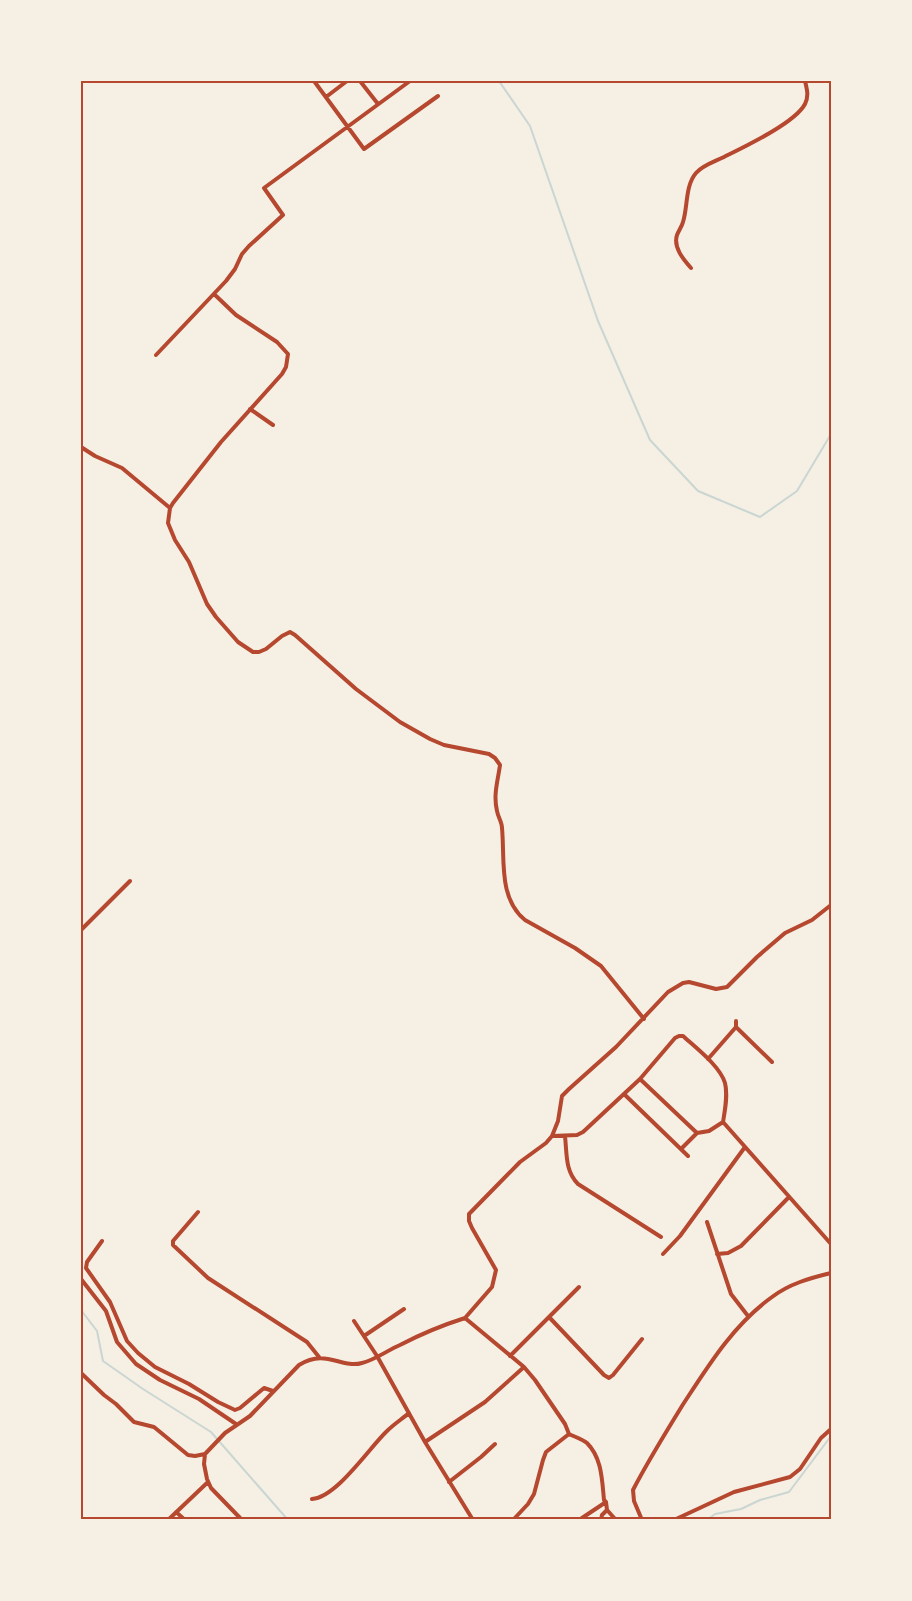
<svg xmlns="http://www.w3.org/2000/svg" width="912" height="1601" font-family="'IBM Plex Serif',serif">
<rect width="100%" height="100%" fill="#f6efe4"/>
<g fill="none" stroke-linecap="round" stroke-linejoin="round">
<!-- stream -->
<path stroke="#c9d6d2" stroke-width="2" d="M499,81L530,126L598,321L650,440L698,491L760,517L797,491L831,434
M81,1310L97,1331L103,1361L143,1389L211,1432L288,1520
M707,1520L715,1514L741,1509L760,1500L789,1492L831,1436"/>
<!-- minor -->
<path stroke="#b5482f" stroke-width="4" d="M314,81L364,149L438,96
M360,81L378,104
M326,97L347,81
M691,268C683,259 673,247 677,235C679,230 682,226 683,222C688,206 685,186 696,173C703,165 714,162 724,157C744,147 795,123 805,104C809,96 807,89 805,81
M214,294L236,315L277,342L288,354L286,367L282,374L221,442L173,503L170,508L168,523L175,540L189,562L207,604L216,617L238,642L253,652H259L266,649L282,636L290,632L295,635L356,689L400,722L430,739L444,745L489,754L495,758L500,765C498,780 493,795 497,811C498,817 502,822 502,828C505,859 498,898 525,920L575,948L601,966L644,1019
M156,355L226,281L235,269L242,254L249,246L283,215L264,188L410,81
M250,409L273,425
M81,447L95,456L122,468L170,508
M81,930L130,881
M736,1027L772,1062
M708,1059L736,1027V1021
M624,1094L688,1156
M723,1122L831,1244
M552,1136L577,1135L583,1132L640,1079L675,1038L679,1036H683C696,1048 720,1066 725,1083C728,1095 725,1110 723,1122L709,1131L697,1133L640,1079
M565,1136C567,1154 565,1171 578,1184L661,1237
M681,1149L697,1133
M198,1212L173,1241V1245L208,1278L307,1342L319,1357
M707,1222L731,1294L748,1316
M102,1241L87,1262L86,1268L110,1302L127,1341L138,1353L155,1367L189,1384L218,1402L235,1410L240,1408L264,1388L273,1391
M663,1254L680,1236L745,1147
M717,1254L728,1253L741,1246L789,1197
M81,1279L106,1311L117,1342L136,1364L160,1380L199,1399L236,1424
M549,1317L604,1375L609,1378L613,1375L642,1339
M465,1318L492,1287L496,1270L472,1228L469,1221V1214L520,1162L546,1143L552,1136L558,1121L562,1096L569,1089L616,1047L668,992L683,983L689,982L716,989L727,987L757,957L785,933L812,920L831,905
M354,1321L377,1356L425,1442L473,1520
M364,1336L404,1309
M510,1356L579,1287
M81,1373L104,1395L116,1404L134,1422L154,1427L188,1455L195,1456L205,1454
M425,1442L485,1402L524,1367
M449,1482L481,1457L495,1444
M312,1499C337,1497 369,1448 387,1431C394,1424 402,1419 409,1413
M176,1512L185,1520
M168,1520L208,1482
M242,1520L211,1488L207,1479L204,1464L205,1454L225,1433L250,1416L299,1365C326,1348 341,1369 362,1363C375,1360 388,1350 400,1345C421,1334 443,1325 465,1318L524,1367L535,1380L565,1424L569,1434C575,1437 582,1439 587,1443C602,1458 602,1480 604,1500L606,1502L607,1510L616,1520
M513,1520L528,1504L534,1494L543,1460L546,1452L569,1434
M579,1520L606,1502
M601,1520L602,1515L607,1510
M642,1520L634,1501L633,1490C648,1461 665,1434 682,1406C708,1366 733,1325 772,1297C789,1284 810,1278 831,1273
M674,1520L734,1492L790,1477L800,1469L821,1438L831,1429"/>
</g>
<!-- border -->
<rect width="912" height="1601" fill="none" stroke="#f6efe4" stroke-width="165"/>
<rect x="82" y="82" width="748" height="1436" fill="none" stroke="#b5482f" stroke-width="2"/>
</svg>
